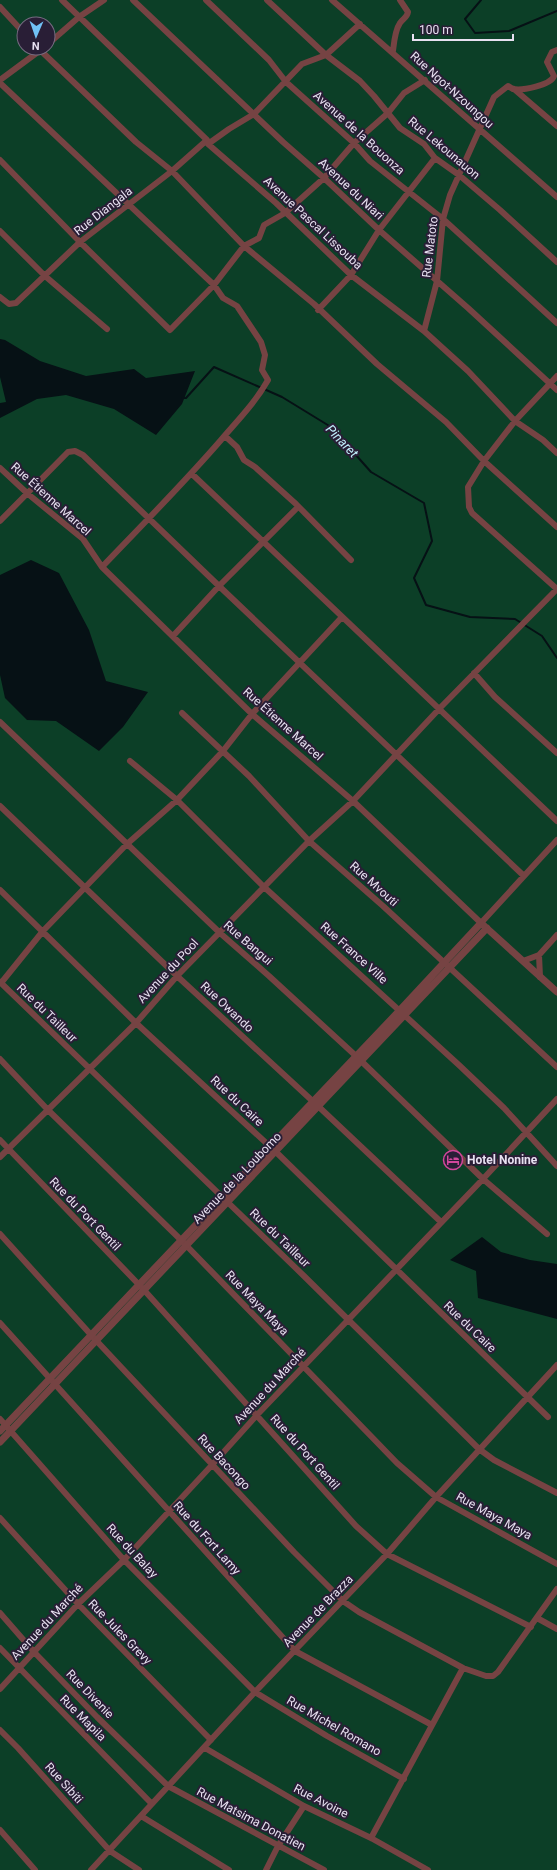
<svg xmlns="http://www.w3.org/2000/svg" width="557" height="1870" font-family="Roboto,sans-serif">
<rect width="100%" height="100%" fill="#291e36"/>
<!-- green -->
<path fill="#0c3f27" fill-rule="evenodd" d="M0,0H557V1870H0ZM24,24H48V48H24Z"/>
<!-- water -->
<path fill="#061115" d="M0,339L5,340L40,361L86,376L134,369L146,378L195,371L182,404L156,435L114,409L66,395L37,399L0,418V403L6,402L0,377Z
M31,560L59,573L89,630L106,681L148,692L123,727L99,751L56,721L27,720L5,698L0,675V575Z
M482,1237L501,1252L530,1260L557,1264V1319L478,1298L476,1271L450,1260Z"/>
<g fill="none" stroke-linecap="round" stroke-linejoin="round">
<!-- stream -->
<path stroke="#061115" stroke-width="2" d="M481,0L465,19L475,33L509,31L557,11
M182,398H186L214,367L282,397L331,427L371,472L424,503L432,541L414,578L426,605L470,617L515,619L542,636L557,658"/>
<!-- minor -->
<path stroke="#764343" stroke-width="6" d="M62,0L207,140L208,144L276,203L351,275L424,331L468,371L515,421L543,440L557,453
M133,0L283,142L324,178L379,230L468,308L557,390
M206,0L269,60L286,82L354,143L370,161L443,219L557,323
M267,0L326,55L360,81L374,96L400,128L424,144L435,158L459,175L500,210L557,262
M332,0L557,197
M0,7L24,33
M48,44L79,17L104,0
M38,48L136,142L172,171L244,246L314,304L377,364L446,422L484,461L557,527
M393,51C394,42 395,30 400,23C403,18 407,18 408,12L400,0
M0,80L42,49
M0,83L214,285L223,298L237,306L261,342L265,355L262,370L268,380C255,403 238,420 221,440C183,484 142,525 102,567
M514,89L557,126
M208,144L229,129L254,114L302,64L326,55L360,24
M0,160L80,242L170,330L214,285L244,246L259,238L264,225L285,213L324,178L354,143L388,113L404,93L425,80
M0,231L45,276L107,329
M0,297L9,304L16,303L80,242L172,171L207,140
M318,310L351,275L379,230L435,158
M424,331L437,281L443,219L450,195L494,97L508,86C510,87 511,88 513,89C522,91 551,85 554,76L547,62L552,52L557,50
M557,376L515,421L484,461L468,487L469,507L472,513L557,589
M225,436L237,447L244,460L255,467L296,504L351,560
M0,468L28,494L83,539L102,567L252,714L353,801L481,923L557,840
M192,474L557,821
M0,521L68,452L75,451L83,455L219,586L524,876
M173,636L219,586L298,507
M474,673L495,697L557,753
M182,713L249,776L309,841L383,906L557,1067
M0,722L220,933L269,976L356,1056L483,1179L547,1234
M130,761L177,800L263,886L460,1066L504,1108L557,1166
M0,806L177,976L319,1107L441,1222
M0,890L136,1023L276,1152L548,1417
M539,955L540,977
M523,961L539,955L557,935
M0,982L304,1276L479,1449L494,1460L557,1493
M1,983L43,931L127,844L177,800L223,751L252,714L342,617
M0,1059L48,1110L181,1240L397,1463L436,1497L557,1564
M0,1140L144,1290L356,1526L387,1554L531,1627
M0,1157L136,1023L177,976L309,841L353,801L440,708L557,589
M0,1234L92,1336L294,1552L343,1601L359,1612L463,1668L486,1676H493L498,1672L557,1589
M0,1323L295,1651L432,1725
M0,1419L124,1560L255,1692L327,1736L404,1779
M0,1518L78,1604L211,1740
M0,1613L34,1652L97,1717L168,1786L324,1870
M537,1618L557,1629
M0,1648L151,1803
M0,1689L78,1604L124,1560L212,1465L257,1415L483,1179L557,1099
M0,1730L18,1748L110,1851L139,1870
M205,1748L304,1806L371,1838L428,1870
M141,1816L229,1870
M0,1830L35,1870
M371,1838L463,1668
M91,1870L255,1692L387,1554L436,1497L557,1365
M266,1870L278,1846L304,1806"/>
<!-- tertiary -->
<path stroke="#764343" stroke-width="7" d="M0,1431L400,1010L481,923L557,992
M0,1442L487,928"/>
</g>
<!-- icons -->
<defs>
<symbol id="hotel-ring" viewBox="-11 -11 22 22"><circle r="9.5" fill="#291e36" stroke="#d1479c" stroke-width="1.5"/><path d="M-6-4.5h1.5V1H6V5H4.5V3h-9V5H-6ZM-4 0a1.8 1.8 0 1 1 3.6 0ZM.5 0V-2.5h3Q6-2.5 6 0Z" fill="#d1479c"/></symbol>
</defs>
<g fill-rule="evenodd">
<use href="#hotel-ring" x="442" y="1149" width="22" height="22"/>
</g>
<g text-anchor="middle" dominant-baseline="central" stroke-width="4" stroke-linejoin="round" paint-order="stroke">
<!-- street labels -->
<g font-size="12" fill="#e8e1f1" stroke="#291e36">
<text transform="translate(452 90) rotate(42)">Rue Ngot-Nzoungou</text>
<text transform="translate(359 133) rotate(42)">Avenue de la Bouonza</text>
<text transform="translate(444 148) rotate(40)">Rue Lekounauon</text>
<text transform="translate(351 189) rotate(43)">Avenue du Niari</text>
<text transform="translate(103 211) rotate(-38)">Rue Diangala</text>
<text transform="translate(313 223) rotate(43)">Avenue Pascal Lissouba</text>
<text transform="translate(430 247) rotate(-83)">Rue Matoto</text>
<text transform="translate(51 499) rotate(42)">Rue Étienne Marcel</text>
<text transform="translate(283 724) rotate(42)">Rue Étienne Marcel</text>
<text transform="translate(374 884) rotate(42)">Rue Mvouti</text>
<text transform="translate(248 943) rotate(41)">Rue Bangui</text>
<text transform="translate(354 953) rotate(42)">Rue France Ville</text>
<text transform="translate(168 971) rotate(-47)">Avenue du Pool</text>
<text transform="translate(227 1007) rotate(43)">Rue Owando</text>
<text transform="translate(47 1013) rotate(44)">Rue du Tailleur</text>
<text transform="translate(237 1101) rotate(43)">Rue du Caire</text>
<text transform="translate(237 1178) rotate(-46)">Avenue de la Loubomo</text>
<text transform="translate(85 1214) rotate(46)">Rue du Port Gentil</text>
<text transform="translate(280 1238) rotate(44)">Rue du Tailleur</text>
<text transform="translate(257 1303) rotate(46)">Rue Maya Maya</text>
<text transform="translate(470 1327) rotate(44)">Rue du Caire</text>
<text transform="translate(270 1386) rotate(-47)">Avenue du Marché</text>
<text transform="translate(305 1452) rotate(48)">Rue du Port Gentil</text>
<text transform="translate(224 1462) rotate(47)">Rue Bacongo</text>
<text transform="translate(494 1516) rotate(29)">Rue Maya Maya</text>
<text transform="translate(207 1538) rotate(48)">Rue du Fort Lamy</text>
<text transform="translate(132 1551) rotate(47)">Rue du Balay</text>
<text transform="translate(318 1611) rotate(-46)">Avenue de Brazza</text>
<text transform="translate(47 1622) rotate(-47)">Avenue du Marché</text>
<text transform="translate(120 1632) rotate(46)">Rue Jules Grevy</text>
<text transform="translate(90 1694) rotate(46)">Rue Divenie</text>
<text transform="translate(83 1718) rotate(45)">Rue Mapila</text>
<text transform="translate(334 1726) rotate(30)">Rue Michel Romano</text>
<text transform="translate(64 1783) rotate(48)">Rue Sibiti</text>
<text transform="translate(321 1801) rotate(27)">Rue Avoine</text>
<text transform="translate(251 1819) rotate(28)">Rue Matsima Donatien</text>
</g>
<!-- poi labels -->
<g font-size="12" font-weight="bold" fill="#e8e1f1" stroke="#291e36" text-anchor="start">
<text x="467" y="1160">Hotel Nonine</text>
</g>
<!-- water labels -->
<g font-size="13" font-style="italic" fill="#bfedfa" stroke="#291e36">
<text transform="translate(342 441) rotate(46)">Pinaret</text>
</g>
</g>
<!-- north arrow -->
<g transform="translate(36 36) rotate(182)"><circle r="19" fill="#291e36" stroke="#756c81"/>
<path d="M0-3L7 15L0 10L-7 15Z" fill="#71c1f5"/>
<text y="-6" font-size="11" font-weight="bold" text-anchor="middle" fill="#e8e1f1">N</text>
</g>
<!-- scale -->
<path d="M413 34v6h100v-6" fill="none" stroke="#e8e1f1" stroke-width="2"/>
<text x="419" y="34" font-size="12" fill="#e8e1f1" stroke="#291e36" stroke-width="3" paint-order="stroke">100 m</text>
</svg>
